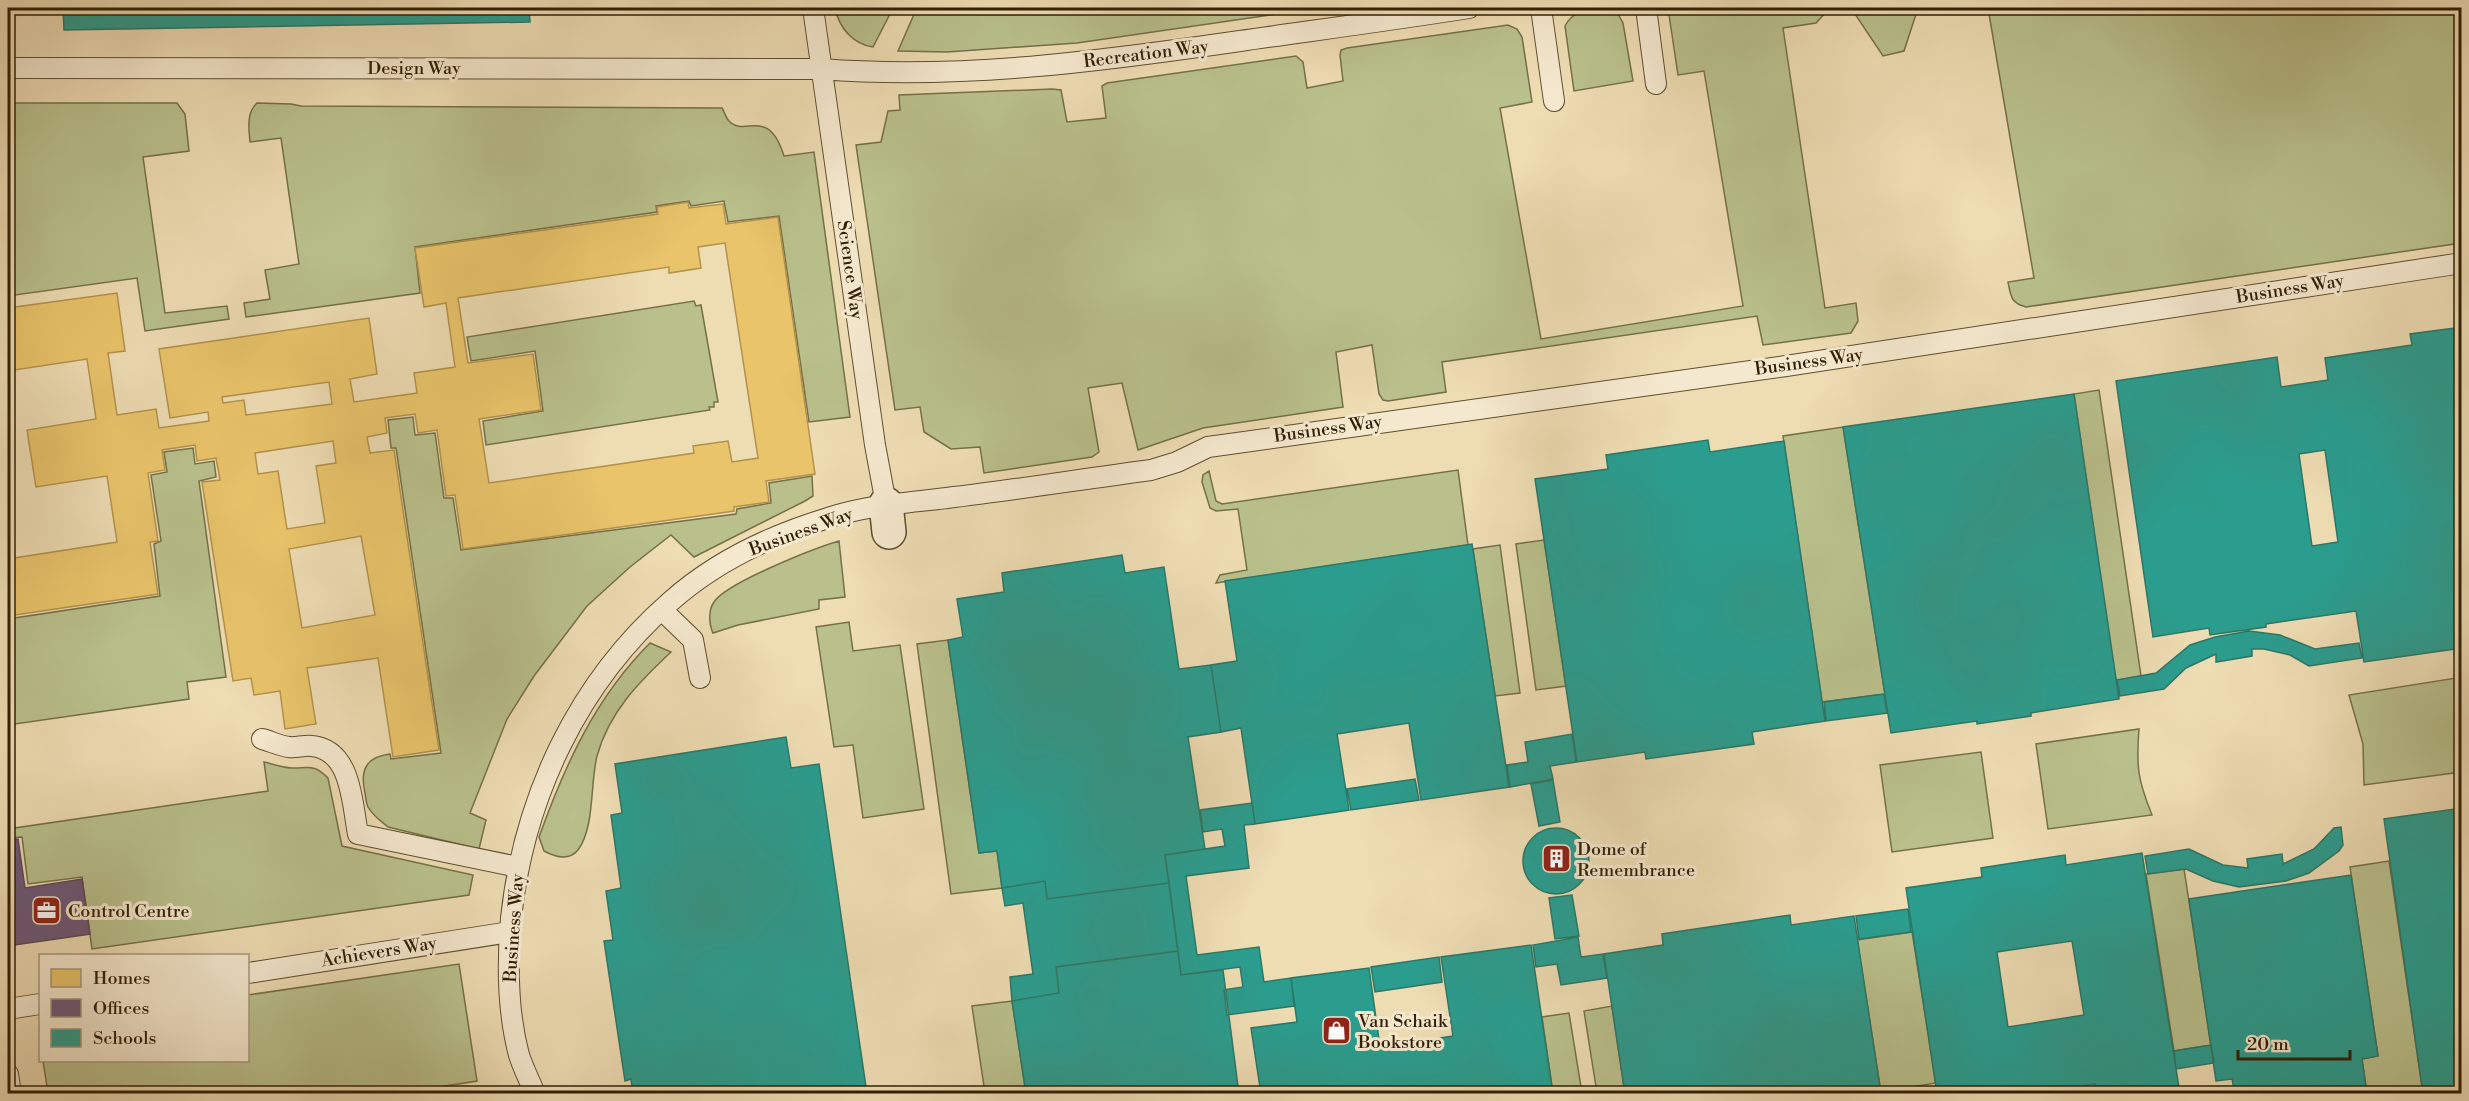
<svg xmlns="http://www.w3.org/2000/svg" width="2469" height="1101" font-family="'Libre Bodoni',serif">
<rect width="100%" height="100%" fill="#eedcb3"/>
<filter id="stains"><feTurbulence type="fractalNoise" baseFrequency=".00333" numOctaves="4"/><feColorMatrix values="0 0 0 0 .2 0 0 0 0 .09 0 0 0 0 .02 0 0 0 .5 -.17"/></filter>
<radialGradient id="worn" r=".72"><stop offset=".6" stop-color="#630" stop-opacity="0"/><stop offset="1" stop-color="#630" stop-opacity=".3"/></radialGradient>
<!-- green -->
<path fill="#b9c08c" stroke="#757048" stroke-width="1.5" d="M835,8H893L873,47C852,44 839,27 835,8Z
M910,8H1318L1077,43L947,52L898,51L915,12Z
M1608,8L1618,14L1623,23L1633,81L1574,91L1565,26C1573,9 1591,10 1608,8Z
M1668,8H1830L1816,23L1783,28L1825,308L1856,303L1858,321L1851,333L1763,345L1757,316L1442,362L1446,392L1388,401L1383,400L1379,394L1372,345L1336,352L1343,407L1203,428L1138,450L1122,383L1088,388L1099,452L1092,457L984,473L980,447L951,449L924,432L920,407L895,410L856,145L881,142L888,111L900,110L899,95L1052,89L1061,90L1067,122L1106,118L1102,86L1107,83L1296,56L1303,62L1307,88L1343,81L1340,55L1341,50L1347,48L1508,25L1517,29L1522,37L1532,102L1500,108L1541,339L1743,306L1704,71L1678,75Z
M1851,8H1918L1904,51L1883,56Z
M1988,8H2461V243L2026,307C2011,303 2011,297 2008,282L2034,278Z
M8,103H177L185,114L189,151L143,157L165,313L227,306L229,319L145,331L137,278L8,296Z
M257,103L291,104L301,106L722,108C724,111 726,118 729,121C745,138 768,105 784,156L814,152L850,417L809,422L779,216L728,222L724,201L691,206L689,201L656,206L657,212L415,247L420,293L246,317L244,303L270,299L265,270L299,264L281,138L250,142C249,129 246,113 257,103Z
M694,301L696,306L701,305L718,402H714V407H709L710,410L486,445L483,421L543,411L535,351L471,361L467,337Z
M2099,390L2141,676L2117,680L2115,678L2074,394Z
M413,417L415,435L435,433L444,498H453L461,550L736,514L737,509L771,503L769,483L812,476L813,496L805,501L694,557L671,535L630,567L587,606L534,676L507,719L470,813L486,820L479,849L388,827C381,821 373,816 368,807C366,803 366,798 365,793C360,771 365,757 390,754L391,759L441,753L396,448H391L388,420Z
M1843,427L1885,694L1822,702L1783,436Z
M193,448L195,464L214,461L216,477L199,481L226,677L187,682L189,699L8,725V619L160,596L154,544L161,541L151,475L167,472L164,452Z
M1458,470L1468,545L1216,583L1220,575L1247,570L1238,509L1216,511L1210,508L1202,482L1203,475L1209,471L1216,501L1222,504Z
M1544,540L1566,686L1536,690L1516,544Z
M839,541L845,597L819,600V609L738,625L713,633C709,624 708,610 714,602C726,583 815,548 839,541Z
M1500,545L1520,693L1495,696L1473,549Z
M849,622L853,651L900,645L924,809L863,818L853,745L834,747L816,627Z
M948,640L979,853L997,851L1002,888L951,894L917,644Z
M650,643L671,652C639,682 609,712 597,756C590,783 595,827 578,850C569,861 555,857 544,851L539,837C565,765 595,698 650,643Z
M2456,678L2461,713V772L2364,785L2363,744L2349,695Z
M2139,729C2136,768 2138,780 2152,815L2048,829L2036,744Z
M1981,752L1993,838L1892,852L1880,765Z
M264,762C273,764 284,768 293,768C310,768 314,764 328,778L342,846L473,875L469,895L92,949L82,877L28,884L22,837L8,838V829L268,791Z
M2389,861L2423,1093H2367L2362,1059L2378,1056L2350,867Z
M2184,869L2211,1045L2174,1051L2146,874Z
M1912,932L1936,1083L1881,1092L1857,940Z
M459,964L477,1081L394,1094L48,1093L43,1061L248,1060V995Z
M1012,1001L1026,1093H985L972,1006Z
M1612,1006L1625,1093H1597L1584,1011Z
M1569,1013L1582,1093H1553L1542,1017Z"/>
<!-- homes -->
<path fill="#e9c46a" stroke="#b2924c" stroke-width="1.5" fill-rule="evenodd" d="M688,202L689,208L723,204L726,224L778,217L815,474L766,481L769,502L734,507V511L463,549L455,495L446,496L437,430L418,433L415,414L385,418L387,433L367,437L370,453L394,450L439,750L393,757L378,658L307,668L316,724L285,729L280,691L254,695L251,678L233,681L202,482L220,480L216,458L197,461L195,445L162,450L165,470L148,473L158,541L150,542L158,594L8,616V559L117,542L107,476L36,487L27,430L96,419L87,359L8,371V308L117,293L125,351L108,353L117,415L156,409L159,428L209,421L208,412L170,418L159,349L369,318L377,374L350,379L354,402L417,393L414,373L455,367L446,303L424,307L415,248L658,214L657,207ZM725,243L758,458L732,462L728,441L693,446L694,453L489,483L479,419L541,410L533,354L468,363L458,298L669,267V273L701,268L698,247ZM329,382L332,404L246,415L244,400L223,403L222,397ZM333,441L336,463L316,466L325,523L287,529L278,471L258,474L255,453ZM361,536L375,615L302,628L289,549Z"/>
<!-- offices -->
<path fill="#6d597a" stroke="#5b4857" stroke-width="1.5" d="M18,839L25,888L82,879L90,934L8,946V840Z"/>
<!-- schools -->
<path fill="#2a9d8f" stroke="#2c7766" stroke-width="1.5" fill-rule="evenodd" d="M63,8H529L530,22L64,30Z
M2462,327V648L2364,662L2356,611L2266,624V627L2210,635L2209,628L2153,637L2116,381L2277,357L2281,387L2328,380L2325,358L2412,345L2410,334ZM2325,450L2338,542L2312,546L2299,454Z
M2074,394L2119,699L2031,713V716L1977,724V721L1891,733L1843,427Z
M1708,440L1710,452L1784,441L1825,721L1752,732L1754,744L1646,759L1645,752L1577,762L1535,479L1608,469L1606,455Z
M1472,544L1509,787L1421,800L1409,723L1337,734L1349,810L1255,824L1241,728L1221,732L1211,665L1237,661L1225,581Z
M1122,555L1125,573L1164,567L1179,669L1211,665L1221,732L1188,737L1205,849L1165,855L1169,883L1047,899L1045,881L1002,888L997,851L979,853L948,640L963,637L957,599L1004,592L1002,573Z
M2249,631L2280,635L2315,649L2359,643L2362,658L2309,666L2290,655L2264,649H2252V656L2216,662V654L2186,668L2164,689L2120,696L2117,680L2156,673L2190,645L2215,637Z
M1884,694L1887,713L1826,721L1824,702Z
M1572,734L1576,762L1550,766L1553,779L1510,787L1507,765L1528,762L1525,742Z
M786,737L791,768L819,764L867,1094H633L631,1079L625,1081L604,941L613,940L606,891L621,888L611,815L622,813L615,764Z
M1415,779L1419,800L1351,810L1347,789Z
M1553,780L1560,822L1539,826L1531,784Z
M1252,803L1255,824L1244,825L1249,868L1186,876L1197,955L1259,947L1264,982L1291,978L1294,1006L1227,1015L1224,990L1243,987L1240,967L1181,975L1165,855L1225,846L1222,829L1203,832L1200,810Z
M2462,808V1094H2423L2384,819Z
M2341,827L2343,845L2339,851L2309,873L2286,881L2239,887L2213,881L2186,869L2148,874L2145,856L2189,849L2223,865L2248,868L2247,859L2282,854L2283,864L2314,849L2334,828Z
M1523 861a33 33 0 1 1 66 0a33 33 0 1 1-66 0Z
M2142,853L2180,1094H2096L2095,1084L2037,1094H1937L1906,888L1982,877L1981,868L2065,855L2066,865ZM2072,941L2084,1015L2008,1027L1997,952Z
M2351,875L2378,1056L2362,1059L2367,1094H2235L2232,1079L2216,1081L2189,899Z
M1045,881L1047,899L1169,883L1178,951L1056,967L1059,993L1012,1001L1010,977L1033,974L1023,903L1005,906L1002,888Z
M1572,895L1579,936L1555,939L1549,898Z
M1908,909L1911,932L1859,939L1856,916Z
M1790,915L1791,925L1854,916L1881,1094H1625L1604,954L1663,945L1662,934Z
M1578,937L1581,957L1603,954L1607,978L1561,985L1557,964L1536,967L1533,945Z
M1531,945L1553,1094H1261L1251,1028L1297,1022L1291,978L1369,968L1380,1047L1453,1036L1441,957Z
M1178,951L1181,975L1223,970L1239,1094H1026L1012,1001L1059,993L1056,967Z
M1439,957L1442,982L1375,992L1371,967Z
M2211,1045L2214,1063L2176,1069L2174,1051Z"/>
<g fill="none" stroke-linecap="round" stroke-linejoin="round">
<defs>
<path id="lane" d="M813,8L875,445L886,504
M1541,8L1554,101
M1646,8L1656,84
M8,68L821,69C961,80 1102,61 1240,41C1317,30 1393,20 1469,8
M662,610L693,640L700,678
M262,739C270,741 280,746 289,747C296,748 304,745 312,746C352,750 352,804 358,834L518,867
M248,973L510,932
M8,1009L40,1004
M8,1074L11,1094
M535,1094C530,1081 523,1068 519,1055C507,1010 507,964 511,918C524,797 578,682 671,601C715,562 772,535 828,518C867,505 907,503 947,498C1015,490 1083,479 1151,470L1177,462L1208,447L1786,366L2462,263"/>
<path id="street" d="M886,504L889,532"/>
</defs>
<!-- lane casing -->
<use href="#lane" stroke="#604e30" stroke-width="22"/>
<!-- street casing -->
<use href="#street" stroke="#604e30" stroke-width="36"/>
<!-- lane -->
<use href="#lane" stroke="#f4e8ce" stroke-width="20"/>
<!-- street -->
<use href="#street" stroke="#f4e8ce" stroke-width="33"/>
</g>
<!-- icons -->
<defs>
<symbol id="building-square" viewBox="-11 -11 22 22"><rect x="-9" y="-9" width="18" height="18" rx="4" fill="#8f2418" stroke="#f4e8ce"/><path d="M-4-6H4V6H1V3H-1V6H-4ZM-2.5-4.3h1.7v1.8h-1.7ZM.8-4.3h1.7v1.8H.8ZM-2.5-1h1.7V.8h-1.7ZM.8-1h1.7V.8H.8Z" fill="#fff"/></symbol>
<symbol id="office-square" viewBox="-11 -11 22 22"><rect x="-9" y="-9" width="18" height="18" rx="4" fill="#8f2418" stroke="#f4e8ce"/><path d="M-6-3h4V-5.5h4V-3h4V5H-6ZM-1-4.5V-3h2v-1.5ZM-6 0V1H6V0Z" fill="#fff"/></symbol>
<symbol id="shop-square" viewBox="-11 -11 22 22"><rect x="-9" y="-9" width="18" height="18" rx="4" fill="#8f2418" stroke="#f4e8ce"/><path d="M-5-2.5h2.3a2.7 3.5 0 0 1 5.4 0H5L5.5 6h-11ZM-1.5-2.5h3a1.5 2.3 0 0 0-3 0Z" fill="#fff"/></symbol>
</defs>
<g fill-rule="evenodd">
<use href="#building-square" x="1540" y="842" width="33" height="33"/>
<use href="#office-square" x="30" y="894" width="33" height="33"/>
<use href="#shop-square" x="1320" y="1014" width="33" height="33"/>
</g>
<g text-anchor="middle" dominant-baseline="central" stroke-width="6" stroke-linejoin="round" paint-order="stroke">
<!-- street labels -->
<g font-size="18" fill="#311f05" stroke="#f4e8ce">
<text transform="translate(1146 54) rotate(-7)">Recreation Way</text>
<text x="414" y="68">Design Way</text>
<text transform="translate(850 270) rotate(82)">Science Way</text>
<text transform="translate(2290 289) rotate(-9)">Business Way</text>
<text transform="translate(1809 362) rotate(-8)">Business Way</text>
<text transform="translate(1328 429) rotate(-8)">Business Way</text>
<text transform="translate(801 532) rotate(-20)">Business Way</text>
<text transform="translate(514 928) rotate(-86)">Business Way</text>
<text transform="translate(379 952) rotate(-9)">Achievers Way</text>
</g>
<!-- poi labels -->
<g font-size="18" fill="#311f05" stroke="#f4e8ce" text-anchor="start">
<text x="1577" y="849">Dome of<tspan x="1577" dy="21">Remembrance</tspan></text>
<text x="68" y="911">Control Centre</text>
<text x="1358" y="1021">Van Schaik<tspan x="1358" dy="21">Bookstore</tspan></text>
</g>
</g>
<!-- margin -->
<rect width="2469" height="1101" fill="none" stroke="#eedcb3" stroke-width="30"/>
<rect x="9" y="9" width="2451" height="1083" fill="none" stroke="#311f05" stroke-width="3"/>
<rect x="15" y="15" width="2439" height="1071" fill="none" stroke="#311f05" stroke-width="1.5"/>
<!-- legend -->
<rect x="39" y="954" width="210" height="108" fill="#f4e8ce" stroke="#a6987e" stroke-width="1.5"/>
<rect x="51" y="969" width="30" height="18" fill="#e9c46a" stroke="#a6987e" stroke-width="1.5"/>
<text x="93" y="984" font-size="18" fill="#311f05">Homes</text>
<rect x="51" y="999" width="30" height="18" fill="#6d597a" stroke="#a6987e" stroke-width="1.5"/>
<text x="93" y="1014" font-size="18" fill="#311f05">Offices</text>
<rect x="51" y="1029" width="30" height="18" fill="#2a9d8f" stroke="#a6987e" stroke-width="1.5"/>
<text x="93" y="1044" font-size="18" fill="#311f05">Schools</text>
<!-- scale -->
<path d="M2238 1050v9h112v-9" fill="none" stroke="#311f05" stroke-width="3"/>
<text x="2247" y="1050" font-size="18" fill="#311f05" stroke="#f4e8ce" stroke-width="4.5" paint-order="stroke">20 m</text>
<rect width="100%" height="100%" filter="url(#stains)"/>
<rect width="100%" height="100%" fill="url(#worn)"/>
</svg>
